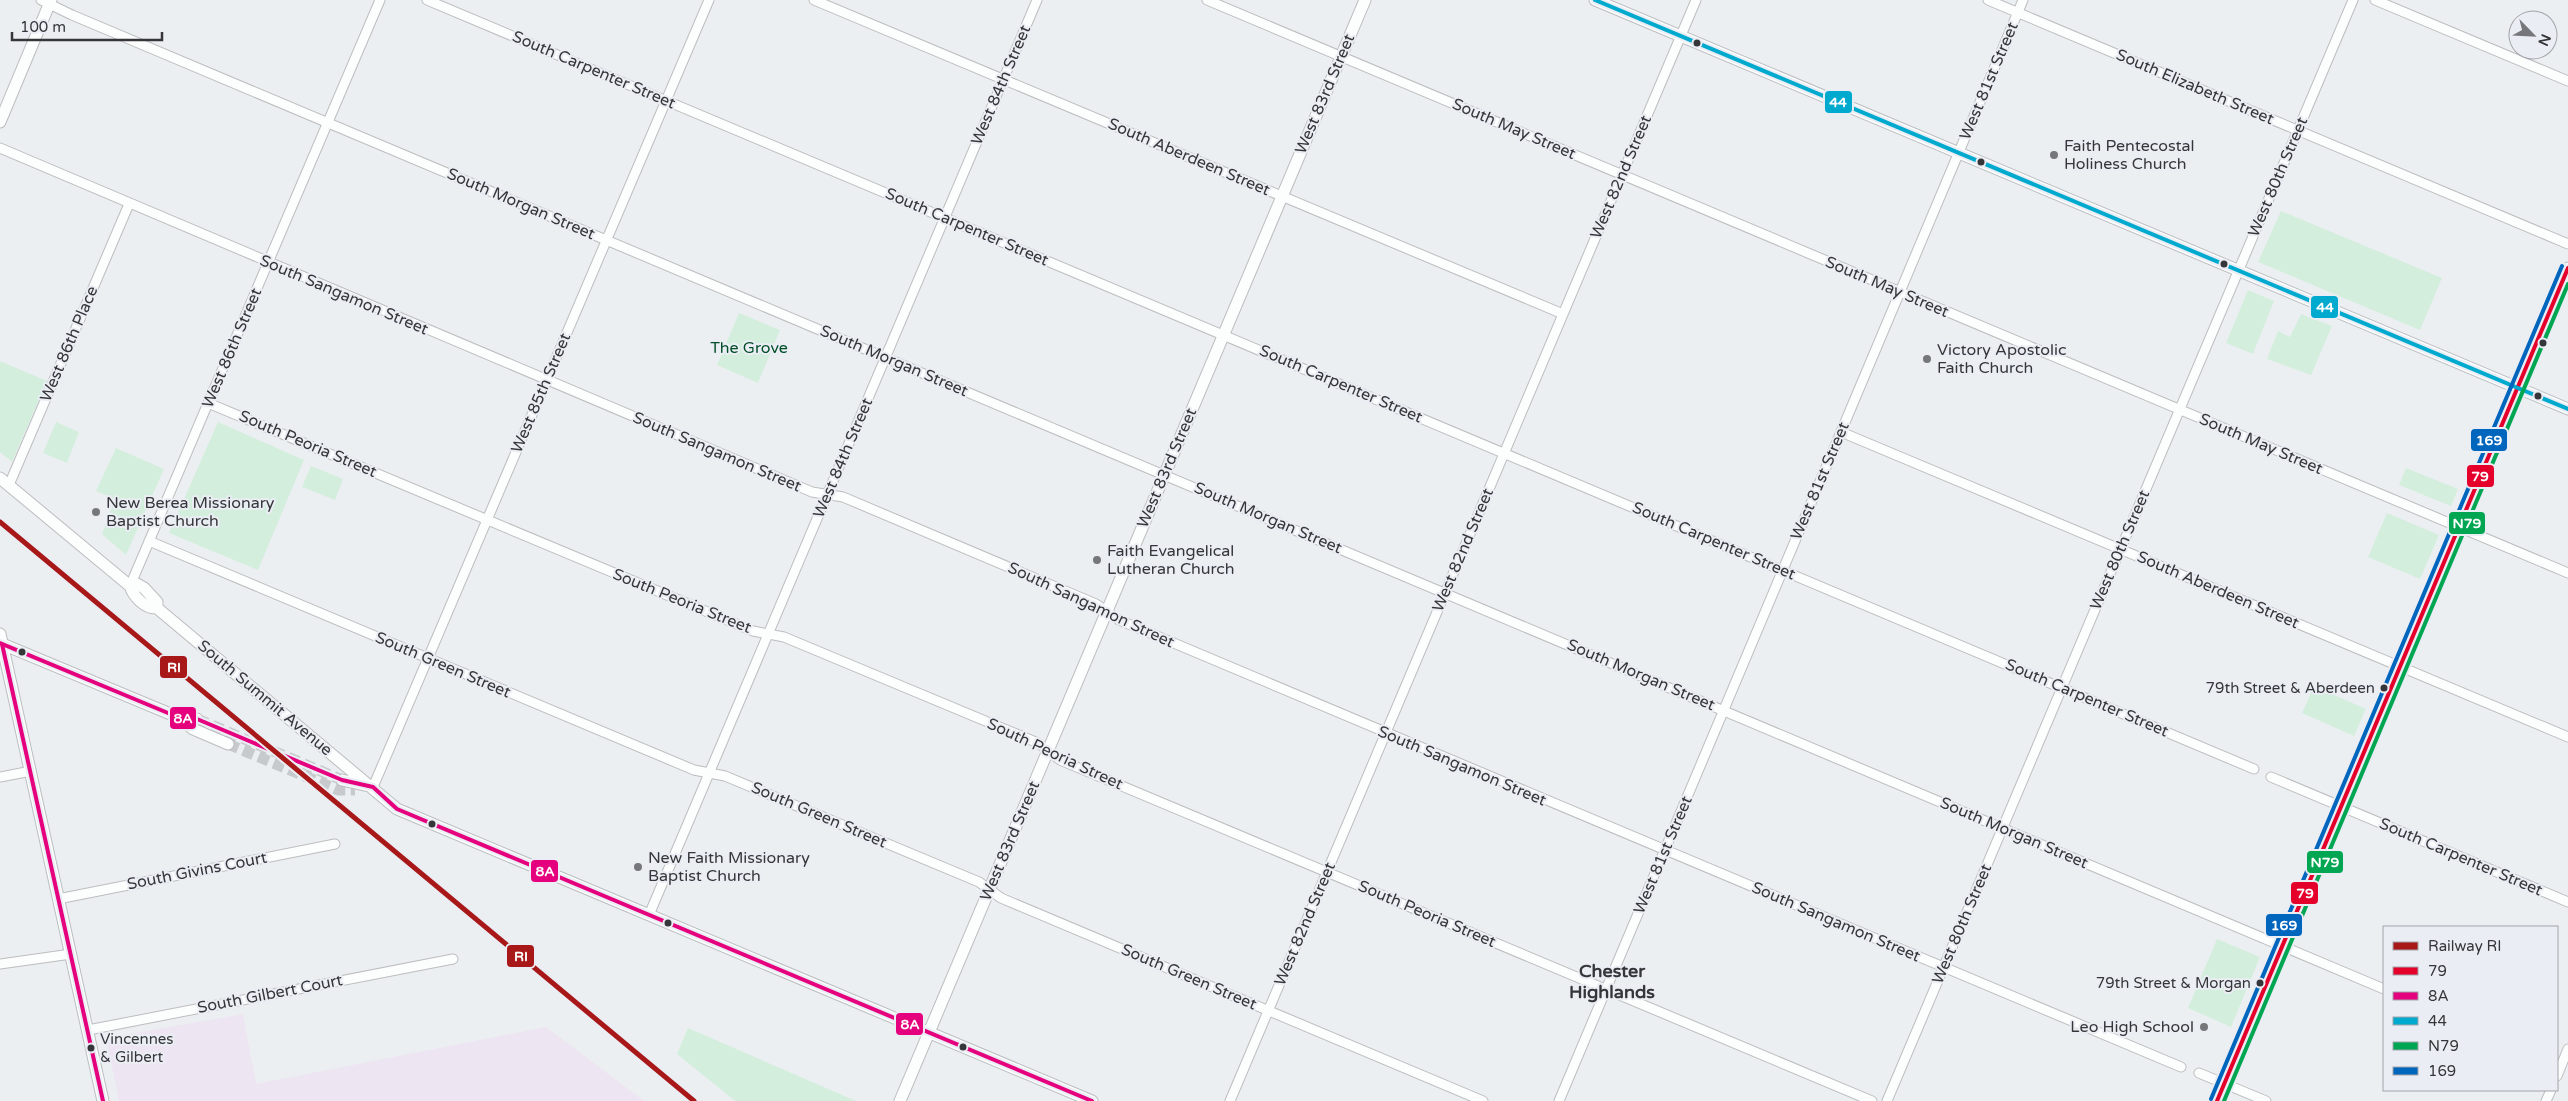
<svg xmlns="http://www.w3.org/2000/svg" width="2568" height="1101" font-family="'Varela Round',sans-serif">
<rect width="100%" height="100%" fill="#eceff2"/>
<!-- industrial -->
<path fill="#ede5f1" d="M243,1014L256,1084L546,1027L644,1101H119L106,1038Z"/>
<!-- green -->
<path fill="#d4eedd" d="M2281,211L2442,278L2420,330L2258,262Z
M2248,290L2274,301L2253,354L2226,343Z
M739,313L780,330L758,383L717,365Z
M2301,314L2332,326L2311,375L2267,359L2278,331L2290,337Z
M0,361L47,381L12,462L0,452Z
M56,422L79,432L67,463L43,453Z
M218,422L304,460L258,570L169,533Z
M116,448L164,469L126,555L102,534L115,499L96,491Z
M311,466L343,479L335,500L302,487Z
M2406,468L2458,489L2451,506L2399,485Z
M2387,513L2439,535L2420,579L2368,557Z
M2314,686L2366,709L2354,736L2302,713Z
M2217,939L2260,957L2231,1027L2188,1008Z
M688,1028L856,1101H735L677,1054Z"/>
<g fill="none" stroke-linecap="round" stroke-linejoin="round">
<!-- secondary-tunnel -->
<path stroke="#c7cacd" stroke-width="11" stroke-dasharray="11 5.5" stroke-linecap="butt" d="M197,719L342,780
M228,744L338,790H355"/>
<defs>
<path id="street" d="M41,0L72,15L2384,989
M427,0L2254,769
M814,0L1563,314
M1207,0L2568,573
M1988,0L2568,244
M2375,0L2568,81
M0,148L812,492L843,497L1096,604L1119,620L2181,1067
M208,403L753,631L784,637L1038,743L1060,760L1872,1101
M1841,432L2568,737
M9,485L129,204
M149,541L694,770L725,776L979,882L1001,898L1483,1101
M130,586L380,0
M0,777L31,771
M2271,777L2568,902
M373,787L709,0
M58,899L335,844
M649,915L1037,0
M0,964L71,954
M88,1030L453,959
M2199,1073L2266,1101
M2557,1076L2568,1049
M1230,1101L1696,0
M1559,1101L2023,0
M1887,1101L2353,0
M2546,1101L2551,1090"/>
<path id="secondary" d="M1595,0L2568,409
M0,122L51,0
M0,478L130,586C133,596 145,609 157,608L397,809L1092,1101
M130,586L137,584L144,588L157,602V608
M0,634L103,1101
M0,643L180,718L197,719
M180,718L193,729L228,744
M342,780L369,786
M900,1101L1365,0
M2217,1101L2568,268"/>
</defs>
<!-- street casing -->
<use href="#street" stroke="#bbbdbf" stroke-width="11"/>
<!-- secondary casing -->
<use href="#secondary" stroke="#bbbdbf" stroke-width="13"/>
<!-- street -->
<use href="#street" stroke="#fcfdfd" stroke-width="9"/>
<!-- secondary -->
<use href="#secondary" stroke="#fcfdfd" stroke-width="11"/>
<defs>
<path id="bus-1" d="M2217,1101L2568,268"/>
<path id="bus-2" d="M0,643L180,718L197,719L342,780L373,787L397,809L1092,1101
M2,644L103,1101"/>
<path id="bus-3" d="M1595,0L2568,409"/>
<path id="bus-4" d="M2224,1101L2568,284"/>
<path id="bus-5" d="M2211,1099L2562,266"/>
</defs>
<!-- bus-1 casing -->
<use href="#bus-1" stroke="#eaeef4" stroke-width="8"/>
<!-- bus-2 casing -->
<use href="#bus-2" stroke="#eaeef4" stroke-width="8"/>
<!-- bus-3 casing -->
<use href="#bus-3" stroke="#eaeef4" stroke-width="8"/>
<!-- bus-4 casing -->
<use href="#bus-4" stroke="#eaeef4" stroke-width="8"/>
<!-- bus-5 casing -->
<use href="#bus-5" stroke="#eaeef4" stroke-width="8"/>
<!-- bus-1 -->
<use href="#bus-1" stroke="#e4002b" stroke-width="4"/>
<!-- bus-2 -->
<use href="#bus-2" stroke="#e5007d" stroke-width="4"/>
<!-- bus-3 -->
<use href="#bus-3" stroke="#00a9ce" stroke-width="4"/>
<!-- bus-4 -->
<use href="#bus-4" stroke="#00a651" stroke-width="4"/>
<!-- bus-5 -->
<use href="#bus-5" stroke="#0065bd" stroke-width="4"/>
<defs>
<path id="rail-1" d="M0,522L694,1101"/>
</defs>
<!-- rail-1 casing -->
<use href="#rail-1" stroke="#eaeef4" stroke-width="9"/>
<!-- rail-1 -->
<use href="#rail-1" stroke="#a81818" stroke-width="5"/>
</g>
<!-- markers -->
<g fill="#353639" stroke="#eaeef4" stroke-width="2">
<circle cx="1697" cy="43" r="4.5"/>
<circle cx="1981" cy="162" r="4.5"/>
<circle cx="2224" cy="264" r="4.5"/>
<circle cx="2543" cy="343" r="4.5"/>
<circle cx="2538" cy="396" r="4.5"/>
<circle cx="22" cy="652" r="4.5"/>
<circle cx="2384" cy="688" r="4.5"/>
<circle cx="432" cy="824" r="4.5"/>
<circle cx="668" cy="923" r="4.5"/>
<circle cx="2260" cy="983" r="4.5"/>
<circle cx="963" cy="1047" r="4.5"/>
<circle cx="91" cy="1048" r="4.5"/>
</g>
<g fill="#75777a" stroke="#eaeef4" stroke-width="2">
<circle cx="2054" cy="155" r="5"/>
<circle cx="1927" cy="359" r="5"/>
<circle cx="96" cy="512" r="5"/>
<circle cx="1097" cy="560" r="5"/>
<circle cx="638" cy="867" r="5"/>
<circle cx="2204" cy="1027" r="5"/>
</g>
<g text-anchor="middle" dominant-baseline="central" stroke-width="4" stroke-linejoin="round" paint-order="stroke">
<!-- bus labels -->
<g font-size="15" fill="#353639" stroke="#eaeef4" text-anchor="end">
<text x="2375" y="688">79th Street &amp; Aberdeen</text>
<text x="2251" y="983">79th Street &amp; Morgan</text>
<text x="100" y="1039" text-anchor="start">Vincennes<tspan x="100" dy="18">&amp; Gilbert</tspan></text>
</g>
<!-- street labels -->
<g font-size="16" fill="#353639" stroke="#eaeef4">
<text transform="translate(594 70) rotate(23)">South Carpenter Street</text>
<text transform="translate(1989 81) rotate(-67)">West 81st Street</text>
<text transform="translate(1001 85) rotate(-67)">West 84th Street</text>
<text transform="translate(2195 87) rotate(23)">South Elizabeth Street</text>
<text transform="translate(1325 94) rotate(-67)">West 83rd Street</text>
<text transform="translate(1514 129) rotate(23)">South May Street</text>
<text transform="translate(1189 157) rotate(23)">South Aberdeen Street</text>
<text transform="translate(1621 177) rotate(-67)">West 82nd Street</text>
<text transform="translate(2278 177) rotate(-67)">West 80th Street</text>
<text transform="translate(521 204) rotate(23)">South Morgan Street</text>
<text transform="translate(967 227) rotate(23)">South Carpenter Street</text>
<text transform="translate(1887 287) rotate(23)">South May Street</text>
<text transform="translate(344 295) rotate(23)">South Sangamon Street</text>
<text transform="translate(69 344) rotate(-67)">West 86th Place</text>
<text transform="translate(232 348) rotate(-67)">West 86th Street</text>
<text transform="translate(894 361) rotate(23)">South Morgan Street</text>
<text transform="translate(1341 384) rotate(23)">South Carpenter Street</text>
<text transform="translate(541 393) rotate(-67)">West 85th Street</text>
<text transform="translate(308 444) rotate(23)">South Peoria Street</text>
<text transform="translate(2261 444) rotate(23)">South May Street</text>
<text transform="translate(717 452) rotate(23)">South Sangamon Street</text>
<text transform="translate(843 458) rotate(-67)">West 84th Street</text>
<text transform="translate(1167 468) rotate(-67)">West 83rd Street</text>
<text transform="translate(1820 481) rotate(-67)">West 81st Street</text>
<text transform="translate(1268 518) rotate(23)">South Morgan Street</text>
<text transform="translate(1714 541) rotate(23)">South Carpenter Street</text>
<text transform="translate(1463 550) rotate(-67)">West 82nd Street</text>
<text transform="translate(2120 550) rotate(-67)">West 80th Street</text>
<text transform="translate(2218 590) rotate(23)">South Aberdeen Street</text>
<text transform="translate(682 601) rotate(22)">South Peoria Street</text>
<text transform="translate(1091 605) rotate(25)">South Sangamon Street</text>
<text transform="translate(443 665) rotate(23)">South Green Street</text>
<text transform="translate(1641 675) rotate(23)">South Morgan Street</text>
<text transform="translate(265 698) rotate(40)">South Summit Avenue</text>
<text transform="translate(2087 698) rotate(23)">South Carpenter Street</text>
<text transform="translate(1055 754) rotate(25)">South Peoria Street</text>
<text transform="translate(1462 766) rotate(23)">South Sangamon Street</text>
<text transform="translate(819 815) rotate(23)">South Green Street</text>
<text transform="translate(2014 833) rotate(23)">South Morgan Street</text>
<text transform="translate(1010 841) rotate(-67)">West 83rd Street</text>
<text transform="translate(1663 855) rotate(-67)">West 81st Street</text>
<text transform="translate(2461 857) rotate(23)">South Carpenter Street</text>
<text transform="translate(197 871) rotate(-11)">South Givins Court</text>
<text transform="translate(1427 914) rotate(23)">South Peoria Street</text>
<text transform="translate(1836 922) rotate(23)">South Sangamon Street</text>
<text transform="translate(1305 924) rotate(-67)">West 82nd Street</text>
<text transform="translate(1962 924) rotate(-67)">West 80th Street</text>
<text transform="translate(1189 977) rotate(23)">South Green Street</text>
<text transform="translate(270 994) rotate(-11)">South Gilbert Court</text>
</g>
<!-- poi labels -->
<g font-size="16" fill="#353639" stroke="#eaeef4" text-anchor="start">
<text x="2064" y="146">Faith Pentecostal<tspan x="2064" dy="18">Holiness Church</tspan></text>
<text x="1937" y="350">Victory Apostolic<tspan x="1937" dy="18">Faith Church</tspan></text>
<text x="106" y="503">New Berea Missionary<tspan x="106" dy="18">Baptist Church</tspan></text>
<text x="1107" y="551">Faith Evangelical<tspan x="1107" dy="18">Lutheran Church</tspan></text>
<text x="648" y="858">New Faith Missionary<tspan x="648" dy="18">Baptist Church</tspan></text>
<text x="2194" y="1027" text-anchor="end">Leo High School</text>
</g>
<!-- park labels -->
<g font-size="16" fill="#004d26" stroke="#eaeef4">
<text x="749" y="348">The Grove</text>
</g>
<!-- neighbourhood labels -->
<g font-size="18" font-weight="bold" fill="#353639" stroke="#eaeef4">
<text x="1612" y="971">Chester<tspan x="1612" dy="21">Highlands</tspan></text>
</g>
</g>
<g stroke="#eaeef4" stroke-width="2">
<rect x="1824" y="90" width="29" height="24" rx="5" fill="#00a9ce"/>
<rect x="2310" y="295" width="29" height="24" rx="5" fill="#00a9ce"/>
<rect x="2470" y="428" width="38" height="24" rx="5" fill="#0065bd"/>
<rect x="2466" y="464" width="29" height="24" rx="5" fill="#e4002b"/>
<rect x="2448" y="511" width="38" height="24" rx="5" fill="#00a651"/>
<rect x="159" y="655" width="29" height="24" rx="5" fill="#a81818"/>
<rect x="169" y="706" width="28" height="24" rx="5" fill="#e5007d"/>
<rect x="2306" y="850" width="38" height="24" rx="5" fill="#00a651"/>
<rect x="530" y="859" width="29" height="24" rx="5" fill="#e5007d"/>
<rect x="2290" y="881" width="29" height="24" rx="5" fill="#e4002b"/>
<rect x="2265" y="913" width="38" height="24" rx="5" fill="#0065bd"/>
<rect x="506" y="944" width="29" height="24" rx="5" fill="#a81818"/>
<rect x="895" y="1012" width="29" height="24" rx="5" fill="#e5007d"/>
</g>
<g font-size="14" text-anchor="middle" font-weight="bold" fill="#fff">
<text x="1838" y="107">44</text>
<text x="2325" y="312">44</text>
<text x="2489" y="445">169</text>
<text x="2480" y="481">79</text>
<text x="2467" y="528">N79</text>
<text x="174" y="672">RI</text>
<text x="183" y="723">8A</text>
<text x="2325" y="867">N79</text>
<text x="545" y="876">8A</text>
<text x="2305" y="898">79</text>
<text x="2284" y="930">169</text>
<text x="521" y="961">RI</text>
<text x="910" y="1029">8A</text>
</g>
<!-- legend -->
<rect x="2383" y="926" width="175" height="165" fill="#eaeef4" stroke="#a2a4a9"/>
<rect x="2393" y="942" width="25" height="8" fill="#a81818" stroke="#a2a4a9"/>
<text x="2428" y="951" font-size="15" fill="#353639">Railway RI</text>
<rect x="2393" y="967" width="25" height="8" fill="#e4002b" stroke="#a2a4a9"/>
<text x="2428" y="976" font-size="15" fill="#353639">79</text>
<rect x="2393" y="992" width="25" height="8" fill="#e5007d" stroke="#a2a4a9"/>
<text x="2428" y="1001" font-size="15" fill="#353639">8A</text>
<rect x="2393" y="1017" width="25" height="8" fill="#00a9ce" stroke="#a2a4a9"/>
<text x="2428" y="1026" font-size="15" fill="#353639">44</text>
<rect x="2393" y="1042" width="25" height="8" fill="#00a651" stroke="#a2a4a9"/>
<text x="2428" y="1051" font-size="15" fill="#353639">N79</text>
<rect x="2393" y="1067" width="25" height="8" fill="#0065bd" stroke="#a2a4a9"/>
<text x="2428" y="1076" font-size="15" fill="#353639">169</text>
<!-- north arrow -->
<g transform="translate(2533 35) rotate(114)"><circle r="24" fill="#eaeef4" stroke="#a2a4a9"/>
<path d="M0-4L9 19L0 12L-9 19Z" fill="#75777a"/>
<text y="-8" font-size="14" font-weight="bold" text-anchor="middle" fill="#353639">N</text>
</g>
<!-- scale -->
<path d="M12 32v8h150v-8" fill="none" stroke="#353639" stroke-width="2.5"/>
<text x="20" y="32" font-size="15" fill="#353639" stroke="#eaeef4" stroke-width="4" paint-order="stroke">100 m</text>
</svg>
